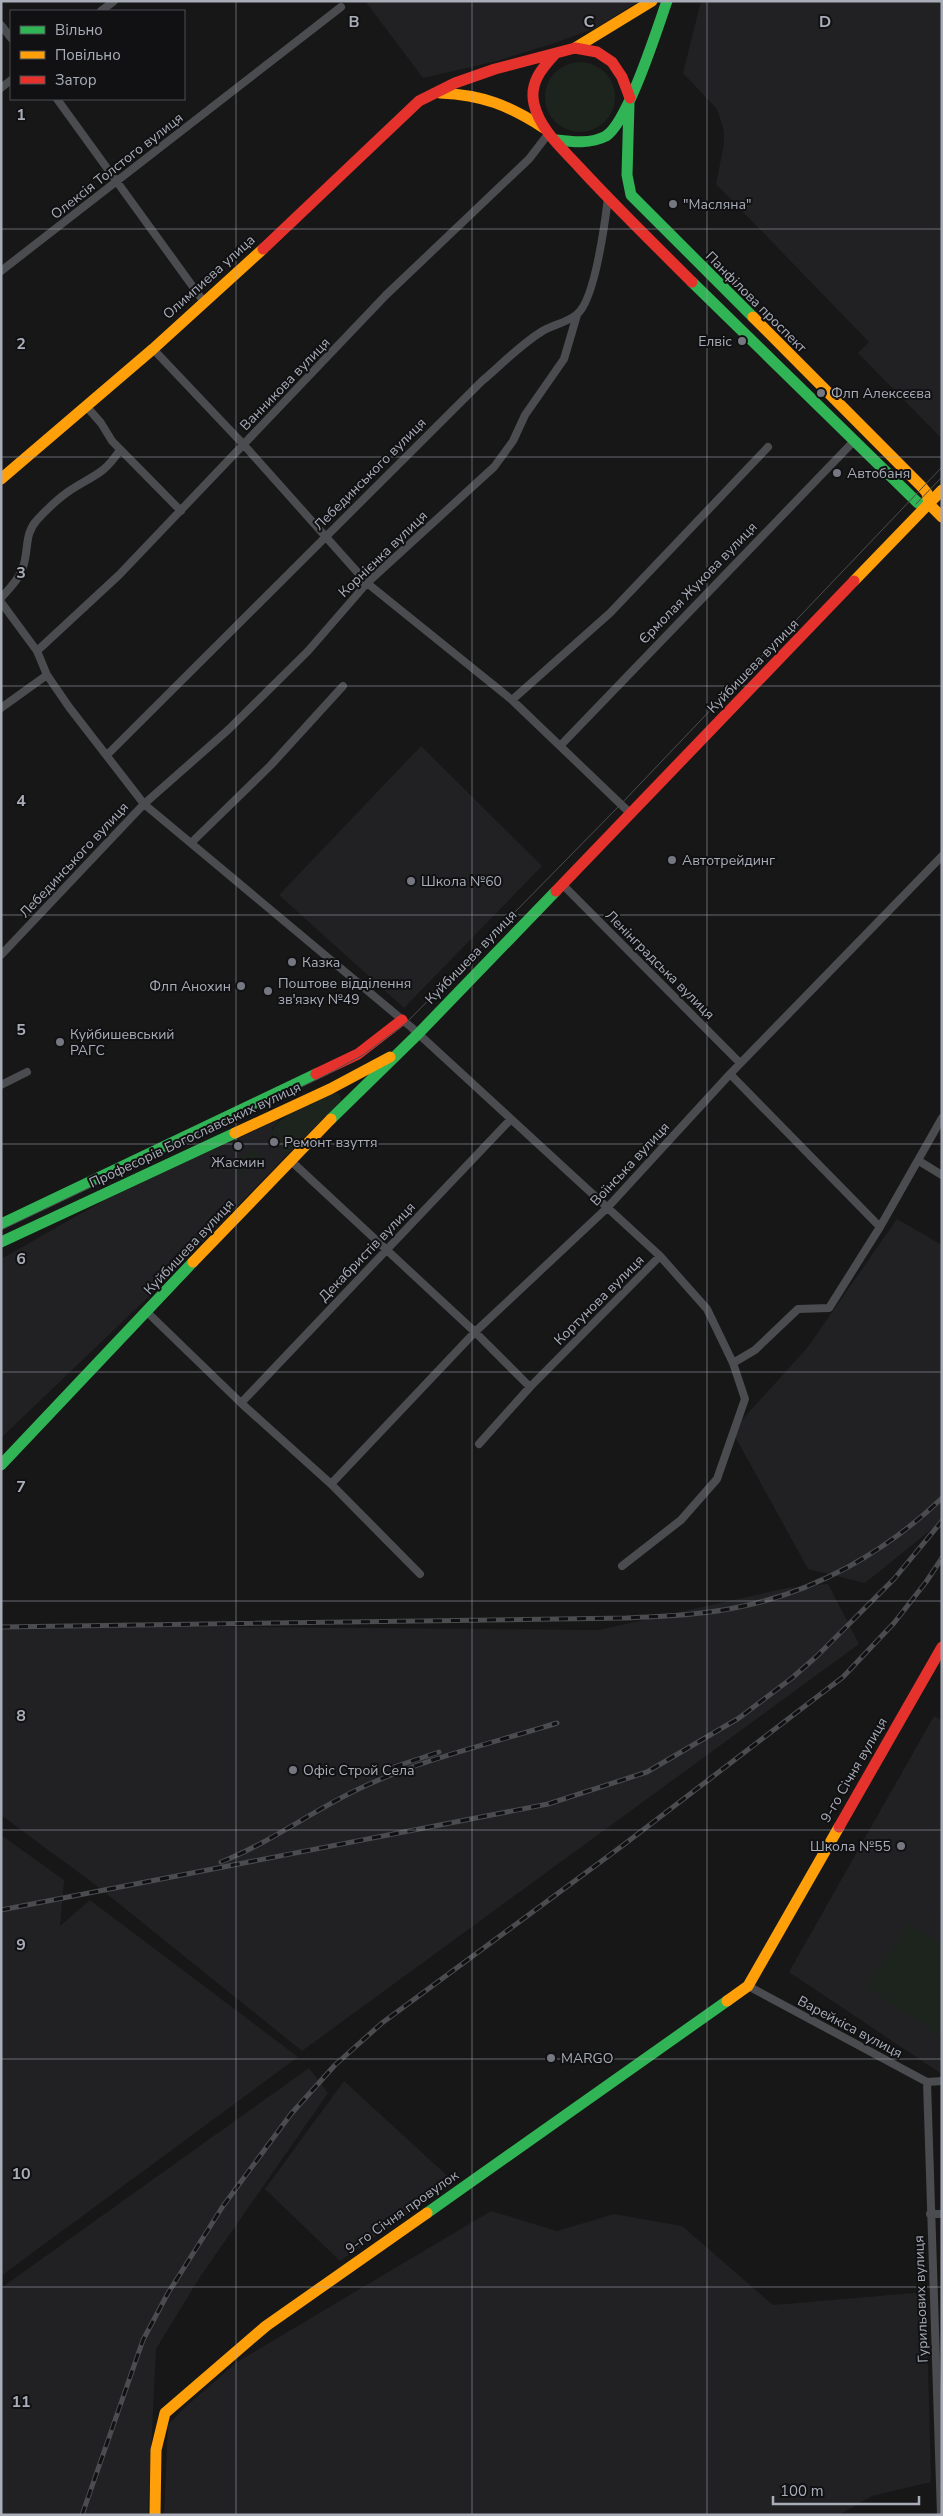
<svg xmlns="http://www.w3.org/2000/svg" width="943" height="2516" font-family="'Nunito Sans',sans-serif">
<rect width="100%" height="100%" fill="#171717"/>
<!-- built -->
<path fill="#212123" d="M365,1H639L596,28L552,44L497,61L423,78Z
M701,1H942V439L858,353L869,342L716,184L724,144V131L717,109L683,73Z
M421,746L542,866L404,1008L279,895Z
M280,1119L272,1128V1135L287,1155L165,1281L1,1438V1259L117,1193Z
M897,1219L942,1245V1521L865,1583L808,1569L732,1431L807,1348Z
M828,1584L859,1644L302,2051L97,1886L1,1815V1625L599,1630L787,1588Z
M934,1716L942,1720L940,2073L789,1972Z
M1,1835L64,1880L60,1926L90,1900L298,2057L1,2276Z
M309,2068L328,2093L200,2277L156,2349L148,2515H1V2288Z
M344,2081L454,2182L340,2261L265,2189Z
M491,2211L557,2231L614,2214L682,2226L773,2305L926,2292L931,2482L872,2496L839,2515H164L168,2425L182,2410L237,2362Z"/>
<!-- green -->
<path fill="#1d241e" d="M545 97a35 35 0 1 1 70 0a35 35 0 1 1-70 0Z
M335,1092L340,1095L341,1101L287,1155C282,1149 273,1140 272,1133C271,1118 322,1098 335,1092Z
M255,1149L262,1157L239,1174L230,1162Z
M909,1923L942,1945V2037L866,1987Z"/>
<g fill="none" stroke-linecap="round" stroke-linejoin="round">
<!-- street -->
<path stroke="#4b4c50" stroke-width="8" d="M101,11L114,1
M1,25L11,38
M1,88L11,80
M57,99L204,302
M1,271L341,7
M153,349L244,445L367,583L512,700L631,814
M86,406L101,423L112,441L181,511
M1,598C9,589 20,578 23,567C29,550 24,534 37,520C48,508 63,494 77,486C99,473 105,472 120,450
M1,602L37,651L47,675L69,707L144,804L411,1027L660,1256
M37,651L119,575L386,295L529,159L549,133
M512,700L610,613L768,447
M1,708L47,675
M561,745L854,441
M107,755L482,381C501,365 520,345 541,332C552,325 566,323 576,315C595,302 605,222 608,198
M191,843L271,765L343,686
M562,884L740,1063
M1,955L144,804L228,730L308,651L367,583L494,467L513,441L525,415L564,359L577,315
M730,1074L880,1227
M1,1085L27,1072
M290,1160L475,1332L530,1387
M919,1161L942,1175
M148,1313L241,1403L331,1484L420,1574
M733,1363L755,1350L798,1309L829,1308L880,1227L942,1118
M241,1403L511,1119
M479,1444L530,1387L660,1256L707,1309L733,1363L745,1399L717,1479L681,1520L622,1566
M331,1484L475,1332L607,1208L730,1074L942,856
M748,1986L927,2082L942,2081
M927,2082L941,2515
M930,2214H942"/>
<!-- fast -->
<path stroke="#30b455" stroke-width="11" d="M629,104L627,175L631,195L753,317
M557,140C573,142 591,144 606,136C628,122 657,29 667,1
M692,282L918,503L929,504
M331,1119L418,1034L556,891
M1,1224L316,1074
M1,1242L235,1133
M1,1465L193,1262
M427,2213L727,2001"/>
<!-- slow -->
<path stroke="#ff9f0a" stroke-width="11" d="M575,48L652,1
M440,93C483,95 508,105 544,128
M753,317L922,487L927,493L929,504
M1,479L153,349L263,249
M929,504L942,517
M854,581L942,490
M235,1133L330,1089L390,1057
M193,1262L331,1119
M727,2001L748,1986L839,1827
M155,2515L156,2450L165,2413L266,2326L427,2213"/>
<!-- jam -->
<path stroke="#e5322d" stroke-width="11" d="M555,54C542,68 529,83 534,104C540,130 563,149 580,168C616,207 654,244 692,282
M263,249L419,101L455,83L495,69L575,48L597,52L612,62L622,77L630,98
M556,891L854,581
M316,1074L358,1054L402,1020
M839,1827L942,1647"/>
<!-- tram -->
<path stroke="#4b4c4f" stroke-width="1" d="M916,504L942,477
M1,1230L324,1076L363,1055L406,1023L620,805L942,467"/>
<defs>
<path id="rail" d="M1,1627L626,1618C664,1616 702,1615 739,1607C815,1592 887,1551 942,1498
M394,1767L439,1752
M221,1862C272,1842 316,1808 365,1786C426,1758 493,1743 557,1723
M1,1910L548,1804L647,1772L739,1718L792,1678L817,1656L894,1579L942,1521
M82,2515L143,2340L168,2293L223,2206L291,2114L335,2065L382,2023L622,1846L843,1677L894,1623L926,1582L942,1558"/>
</defs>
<!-- rail casing -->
<use href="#rail" stroke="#4b4c4f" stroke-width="5"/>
<!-- rail -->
<use href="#rail" stroke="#111113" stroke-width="3" stroke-dasharray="9" stroke-linecap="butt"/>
</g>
<!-- grid -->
<path fill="none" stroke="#a8adb8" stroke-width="1" stroke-opacity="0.55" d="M236,1V2515M472,1V2515M707,1V2515M1,229H942M1,457H942M1,686H942M1,915H942M1,1144H942M1,1372H942M1,1601H942M1,1830H942M1,2059H942M1,2287H942"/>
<!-- markers -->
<g fill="#757880" stroke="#111113" stroke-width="2">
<circle cx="673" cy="204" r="5"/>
<circle cx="742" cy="341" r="5"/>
<circle cx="821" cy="393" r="5"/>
<circle cx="837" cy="473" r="5"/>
<circle cx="672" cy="860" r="5"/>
<circle cx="411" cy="881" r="5"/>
<circle cx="292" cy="962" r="5"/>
<circle cx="241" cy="986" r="5"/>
<circle cx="268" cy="991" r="5"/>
<circle cx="60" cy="1042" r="5"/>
<circle cx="274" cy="1142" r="5"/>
<circle cx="238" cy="1146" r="5"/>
<circle cx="293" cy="1770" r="5"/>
<circle cx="901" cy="1846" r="5"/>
<circle cx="551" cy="2058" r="5"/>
</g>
<g text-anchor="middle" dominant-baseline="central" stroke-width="4" stroke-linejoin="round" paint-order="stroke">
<!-- street labels -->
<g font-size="14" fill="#a8adb8" stroke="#111113">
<text transform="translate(117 166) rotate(-38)">Олексія Толстого вулиця</text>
<text transform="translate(209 277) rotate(-42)">Олимпиева улица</text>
<text transform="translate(756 302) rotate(45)">Панфілова проспект</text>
<text transform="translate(285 384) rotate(-46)">Ванникова вулиця</text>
<text transform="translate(370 474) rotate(-45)">Лебединського вулиця</text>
<text transform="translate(383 554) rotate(-44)">Корнієнка вулиця</text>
<text transform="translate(698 583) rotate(-46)">Єрмолая Жукова вулиця</text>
<text transform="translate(753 666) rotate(-46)">Куйбишева вулиця</text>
<text transform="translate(74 860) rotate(-47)">Лебединського вулиця</text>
<text transform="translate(471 957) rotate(-46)">Куйбишева вулиця</text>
<text transform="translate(660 965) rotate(45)">Ленінградська вулиця</text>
<text transform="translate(195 1135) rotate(-25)">Професорів Богославських вулиця</text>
<text transform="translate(630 1164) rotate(-47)">Воїнська вулиця</text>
<text transform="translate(189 1247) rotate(-47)">Куйбишева вулиця</text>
<text transform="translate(367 1252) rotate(-46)">Декабристів вулиця</text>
<text transform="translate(599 1300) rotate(-45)">Кортунова вулиця</text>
<text transform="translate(854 1770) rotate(-60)">9-го Січня вулиця</text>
<text transform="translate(850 2027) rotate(28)">Варейкіса вулиця</text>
<text transform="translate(402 2212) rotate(-35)">9-го Січня провулок</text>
<text transform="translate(921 2299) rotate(-92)">Гурильових вулиця</text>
</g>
<!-- poi labels -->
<g font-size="14" fill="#a8adb8" stroke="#111113" text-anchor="start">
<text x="683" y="204">"Масляна"</text>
<text x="732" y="341" text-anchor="end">Елвіс</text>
<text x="831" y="393">Флп Алексєєва</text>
<text x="847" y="473">Автобаня</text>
<text x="682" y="860">Автотрейдинг</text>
<text x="421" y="881">Школа №60</text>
<text x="302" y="962">Казка</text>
<text x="278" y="983">Поштове відділення<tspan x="278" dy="16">зв'язку №49</tspan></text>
<text x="231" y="986" text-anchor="end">Флп Анохин</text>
<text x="70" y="1034">Куйбишевський<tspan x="70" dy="16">РАГС</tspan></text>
<text x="284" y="1142">Ремонт взуття</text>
<text x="238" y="1162" text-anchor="middle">Жасмин</text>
<text x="303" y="1770">Офіс Строй Села</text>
<text x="891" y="1846" text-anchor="end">Школа №55</text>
<text x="561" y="2058">MARGO</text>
</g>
</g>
<g font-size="16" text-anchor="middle" font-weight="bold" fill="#a8adb8" stroke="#111113" stroke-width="4" stroke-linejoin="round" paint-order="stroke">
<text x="354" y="27">B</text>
<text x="589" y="27">C</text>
<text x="825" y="27">D</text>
<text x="21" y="120">1</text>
<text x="21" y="349">2</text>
<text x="21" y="578">3</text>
<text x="21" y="806">4</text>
<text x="21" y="1035">5</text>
<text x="21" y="1264">6</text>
<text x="21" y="1492">7</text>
<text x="21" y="1721">8</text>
<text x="21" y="1950">9</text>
<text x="21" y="2179">10</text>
<text x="21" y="2407">11</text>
</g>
<!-- border -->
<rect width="943" height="2516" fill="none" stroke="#a8adb8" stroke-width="5"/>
<!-- legend -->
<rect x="10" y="10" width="175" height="90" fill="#111113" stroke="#4d4f55"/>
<rect x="20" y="26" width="25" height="8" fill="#30b455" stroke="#4d4f55"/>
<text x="55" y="35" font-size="15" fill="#a8adb8">Вільно</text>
<rect x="20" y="51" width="25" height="8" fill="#ff9f0a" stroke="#4d4f55"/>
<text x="55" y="60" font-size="15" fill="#a8adb8">Повільно</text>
<rect x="20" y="76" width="25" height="8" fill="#e5322d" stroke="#4d4f55"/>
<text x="55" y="85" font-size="15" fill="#a8adb8">Затор</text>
<!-- scale -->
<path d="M773 2496v8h146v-8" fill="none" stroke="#a8adb8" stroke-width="2.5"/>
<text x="780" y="2496" font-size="15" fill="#a8adb8" stroke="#111113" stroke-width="4" paint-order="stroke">100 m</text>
</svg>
